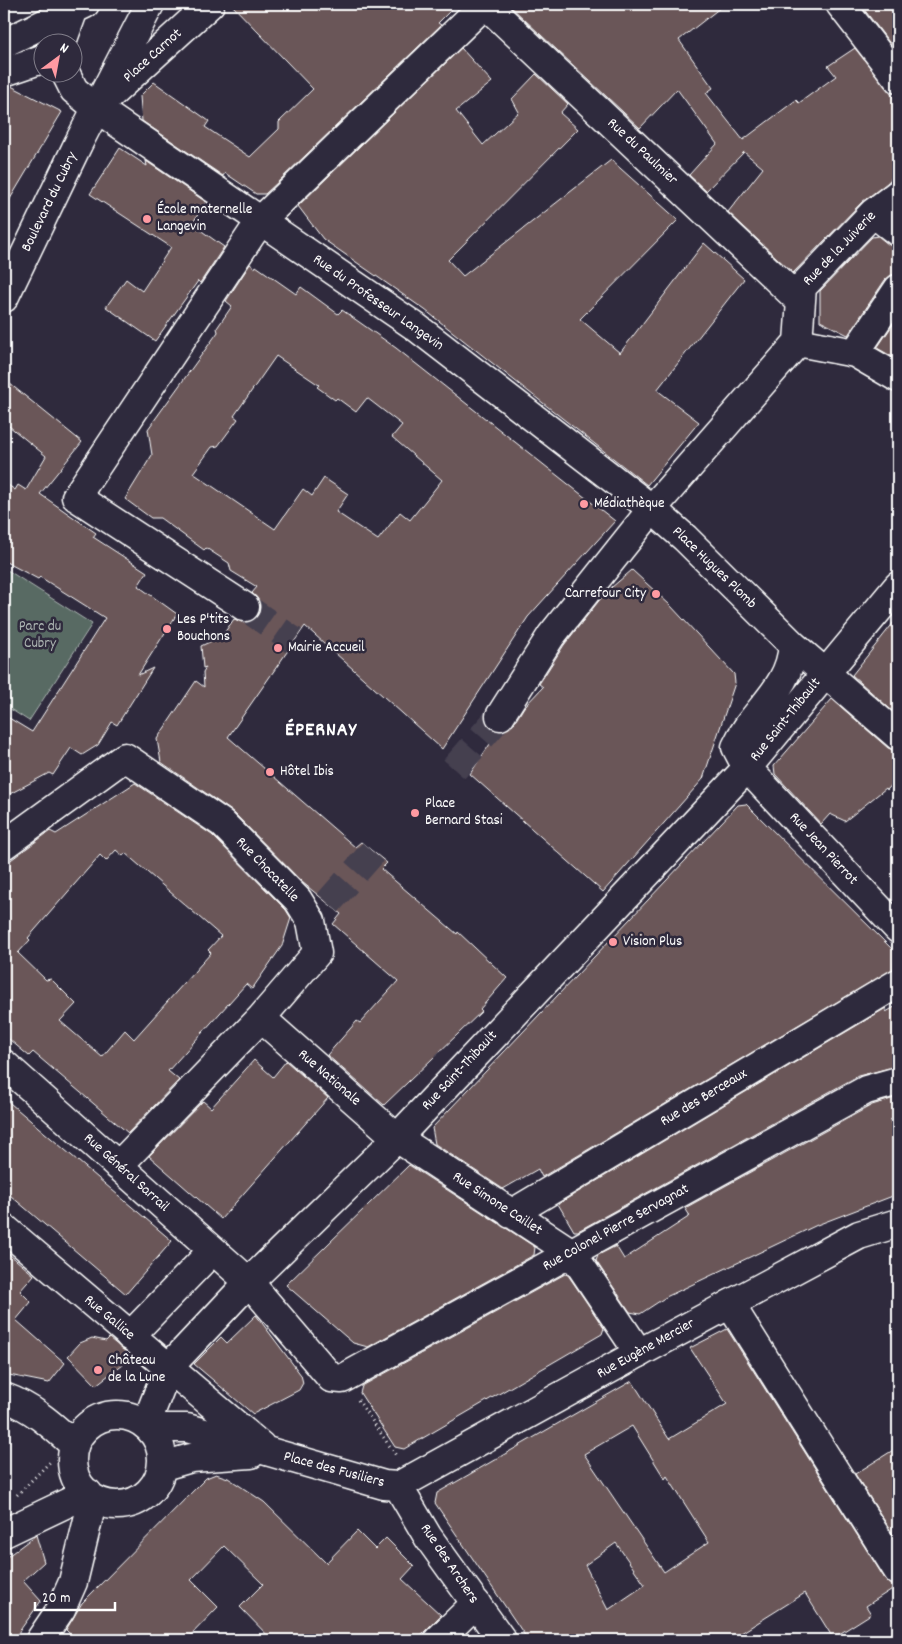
<svg xmlns="http://www.w3.org/2000/svg" width="902" height="1644" font-family="Dekko,sans-serif">
<rect width="100%" height="100%" fill="#2f2a3d"/>
<filter id="ink" filterUnits="userSpaceOnUse"><feTurbulence type="fractalNoise" baseFrequency=".02" numOctaves="2"/><feDisplacementMap in="SourceGraphic" scale="10" xChannelSelector="R" yChannelSelector="G"/><feConvolveMatrix kernelMatrix="1 2 1 2 8 2 1 2 1" color-interpolation-filters="sRGB"/></filter>
<g filter="url(#ink)">
<!-- green -->
<path fill="#586b64" stroke="#acb5b2" d="M4,568L92,624L29,721L4,705Z"/>
<!-- building -->
<path fill="#6a5658" stroke="#fff" fill-rule="evenodd" d="M231,4H457L438,23L441,25L279,181L265,194H256L225,173L223,176L142,121L140,96L154,82L209,121L205,127L250,157L279,129V122L313,89Z
M508,4H725L679,40L713,88L706,93L743,140L796,100L799,103L836,76L828,66L855,48L898,103V171L887,183L862,202L793,273L728,212L763,168L744,152L706,191L689,175L717,144L677,89L640,128Z
M860,4H898V54Z
M461,48L492,82L456,111L483,145L519,112L512,99L536,74L568,104L560,113L578,129L448,260L463,276L611,160L678,220L580,319L620,353L704,243L744,279L657,390L699,422L647,485L425,310L323,239L298,206Z
M11,86L62,112L4,209V87Z
M120,148L147,166L146,161L206,202L192,224L224,247L200,283L198,281L155,341L106,307L126,279L142,291L171,247L90,194Z
M878,236L889,245L898,247V274L891,275L885,280L848,335L820,321V291L872,237Z
M250,264L255,268L256,266L296,294L301,287L338,314L342,310L396,348L615,521L528,617L442,749L305,626L228,737L355,847L361,842L387,863L381,869L457,934L458,932L507,978L480,1009L482,1011L384,1105L327,1055L357,1021L360,1023L398,981L333,924L341,914L302,882L233,812L161,762L157,739L196,681L204,687L203,672L206,667L203,668L201,646L222,636L234,619L244,623L252,621L258,615L261,607L259,600L252,593L257,587L231,571L229,563L206,548L204,550L160,518H151L125,499L152,455L148,429L218,332L217,328L232,306L226,301ZM276,356L319,385L317,387L335,400L337,398L356,412L367,398L402,425L392,437L442,480L410,520L400,512L378,540L336,512L348,494L324,478L312,496L303,489L275,529L193,473L212,447L218,446L238,419L234,416Z
M898,317V360L877,348Z
M4,379L82,442L40,494L96,533L93,537L147,572L138,586L177,614L138,675L153,668L117,725L112,722L98,745L82,755L71,748L53,775L49,773L4,797V715L32,732L105,618L40,577L38,579L4,561V482L15,490L18,485L26,490L46,456L4,422Z
M632,570L670,605L722,661L734,674L735,683L703,779L603,892L470,774L492,741L501,731L513,725L524,707L543,687L539,684L564,645L605,593Z
M898,617V716L852,675Z
M832,699L888,748L898,751V778L887,790L886,788L845,821L830,814L821,824L775,774L774,766Z
M135,783L212,835L286,910L291,918L282,946L252,989L246,984L168,1071L179,1080L128,1133L33,1052L29,1056L4,1035V865L50,831L56,834ZM116,850L123,856L125,853L221,936L208,950L211,953L134,1039L125,1030L102,1057L60,1021L76,1004L51,979L46,980L18,953L30,940L28,938L100,855L106,861Z
M746,804L896,953L893,969L542,1177L538,1169L503,1189L435,1144L432,1128L738,805Z
M898,1005V1066L858,1076L578,1231H574L558,1204L886,1008V1012Z
M254,1060L273,1077L286,1061L328,1098L221,1219L149,1156L203,1101L211,1108Z
M898,1097V1117L890,1120L898,1142V1194L817,1225L666,1297L640,1314L630,1312L596,1261L598,1255L616,1246L624,1259L690,1216L685,1208L872,1105Z
M4,1098L172,1241L126,1294L4,1190Z
M409,1165L535,1247L534,1255L368,1347L353,1343L286,1285Z
M4,1250L34,1275L20,1291L31,1302L16,1320L65,1363L49,1383L4,1374Z
M565,1274L568,1275L604,1328L602,1334L404,1449L395,1447L360,1393L362,1386Z
M256,1315L301,1375L303,1383L299,1390L253,1414L194,1364L221,1337L227,1343Z
M727,1329L885,1579L897,1586L866,1606L871,1614L833,1638L805,1593L730,1640H528L435,1503L437,1493L632,1381L669,1439L727,1404L690,1348ZM632,1426L665,1479L667,1476L709,1542L664,1572L584,1454ZM616,1543L645,1585L608,1610L585,1565Z
M92,1338L106,1341L109,1338L132,1357L96,1385L68,1356L80,1343Z
M898,1447V1542L855,1474Z
M216,1474L228,1478L264,1502L326,1563L357,1531L375,1549L386,1538L414,1566L402,1579L441,1615L416,1640H272L240,1607L263,1584L224,1546L191,1580L218,1607L186,1640H76L66,1630L82,1603L206,1478Z
M36,1535L44,1562L23,1581L41,1601L13,1640H4V1559Z"/>
<g fill="none" stroke-linecap="round" stroke-linejoin="round">
<!-- minor-tunnel -->
<path stroke="#443f50" stroke-width="28" stroke-dasharray="28 14" stroke-linecap="butt" d="M245,607L294,641
M454,769L500,716
M328,903L373,852"/>
<defs>
<path id="minor" d="M485,4L799,300
M840,4L898,79
M62,42L74,9
M4,43L85,4
M4,72L42,59
M65,72L74,90L96,108L416,327L652,509L685,538L793,645L898,736
M873,213L898,232
M798,342L802,287L873,213L898,194
M798,342L855,353L898,378
M855,353L898,289
M245,607L76,497L261,220L485,4
M793,645C790,690 753,709 736,747L747,768L898,929
M500,716L551,636L652,509L798,342
M4,845L125,757L222,823L298,900L311,921L317,953L261,1018L118,1166
M261,1018L397,1138L572,1253L639,1353
M4,1064L249,1282L331,1378L342,1379L866,1090L898,1081
M511,1214L898,983
M730,1304L898,1571
M130,1336L213,1250
M168,1368L249,1282L397,1138L747,768L898,586
M438,1640L476,1603"/>
<path id="major" d="M108,97L210,4
M4,298L78,144L150,4
M4,1228L261,1446
M4,1397C32,1407 52,1425 74,1445
M72 1460a45 45 0 1 1 90 0a45 45 0 1 1-90 0Z
M146,1424L168,1368
M150,1428H187L384,1485L398,1486L639,1353L859,1235L898,1223
M163,1466L191,1458L251,1454
M398,1486L428,1537L502,1640
M4,1533L88,1493
M40,1640L61,1609L73,1582L93,1499"/>
</defs>
<!-- minor casing -->
<use href="#minor" stroke="#fff" stroke-width="31"/>
<!-- major casing -->
<use href="#major" stroke="#fff" stroke-width="31"/>
<!-- path -->
<path stroke="#fff" stroke-width="3" stroke-dasharray="1 4" stroke-linecap="butt" d="M358,1400L397,1457
M17,1495L51,1461"/>
<!-- minor -->
<use href="#minor" stroke="#2f2a3d" stroke-width="28"/>
<!-- major -->
<use href="#major" stroke="#2f2a3d" stroke-width="28"/>
</g>
</g>
<!-- markers -->
<g fill="#ff9aa2" stroke="#2f2a3d" stroke-width="2">
<circle cx="147" cy="219" r="5"/>
<circle cx="584" cy="504" r="5"/>
<circle cx="656" cy="594" r="5"/>
<circle cx="167" cy="629" r="5"/>
<circle cx="278" cy="648" r="5"/>
<circle cx="270" cy="772" r="5"/>
<circle cx="415" cy="813" r="5"/>
<circle cx="613" cy="942" r="5"/>
<circle cx="98" cy="1370" r="5"/>
</g>
<g text-anchor="middle" dominant-baseline="central" stroke-width="5" stroke-linejoin="round" paint-order="stroke">
<!-- street labels -->
<g font-size="15" fill="#fff" stroke="#2f2a3d">
<text transform="translate(153 56) rotate(-42)">Place Carnot</text>
<text transform="translate(642 152) rotate(43)">Rue du Paulmier</text>
<text transform="translate(50 202) rotate(-64)">Boulevard du Cubry</text>
<text transform="translate(840 249) rotate(-46)">Rue de la Juiverie</text>
<text transform="translate(378 303) rotate(35)">Rue du Professeur Langevin</text>
<text transform="translate(714 568) rotate(44)">Place Hugues Plomb</text>
<text transform="translate(786 720) rotate(-51)">Rue Saint-Thibault</text>
<text transform="translate(823 849) rotate(47)">Rue Jean Pierrot</text>
<text transform="translate(267 870) rotate(46)">Rue Chocatelle</text>
<text transform="translate(460 1071) rotate(-47)">Rue Saint-Thibault</text>
<text transform="translate(329 1078) rotate(41)">Rue Nationale</text>
<text transform="translate(704 1098) rotate(-31)">Rue des Berceaux</text>
<text transform="translate(126 1173) rotate(42)">Rue Général Sarrail</text>
<text transform="translate(497 1204) rotate(33)">Rue Simone Caillet</text>
<text transform="translate(616 1228) rotate(-29)">Rue Colonel Pierre Servagnat</text>
<text transform="translate(109 1318) rotate(40)">Rue Gallice</text>
<text transform="translate(646 1349) rotate(-29)">Rue Eugène Mercier</text>
<text transform="translate(334 1470) rotate(15)">Place des Fusiliers</text>
<text transform="translate(449 1564) rotate(56)">Rue des Archers</text>
</g>
<!-- poi labels -->
<g font-size="15" fill="#fff" stroke="#2f2a3d" text-anchor="start">
<text x="157" y="210">École maternelle<tspan x="157" dy="17">Langevin</tspan></text>
<text x="594" y="504">Médiathèque</text>
<text x="646" y="594" text-anchor="end">Carrefour City</text>
<text x="177" y="620">Les P'tits<tspan x="177" dy="17">Bouchons</tspan></text>
<text x="288" y="648">Mairie Accueil</text>
<text x="280" y="772">Hôtel Ibis</text>
<text x="425" y="804">Place<tspan x="425" dy="17">Bernard Stasi</tspan></text>
<text x="623" y="942">Vision Plus</text>
<text x="108" y="1361">Château<tspan x="108" dy="17">de la Lune</tspan></text>
</g>
<!-- park labels -->
<g font-size="15" fill="#acb5b2" stroke="#2f2a3d">
<text x="40" y="627">Parc du<tspan x="40" dy="17">Cubry</tspan></text>
</g>
<!-- district labels -->
<g font-size="20" font-weight="bold" letter-spacing="1" fill="#fff" stroke="#2f2a3d">
<text x="321" y="731">ÉPERNAY</text>
</g>
</g>
<!-- margin -->
<rect width="902" height="1644" fill="none" stroke="#2f2a3d" stroke-width="20"/>
<rect x="10" y="10" width="882" height="1624" fill="none" stroke="#fff" stroke-width="2" filter="url(#ink)"/>
<!-- north arrow -->
<g transform="translate(58 58) rotate(32)"><circle r="24" fill="#2f2a3d" stroke="#827f8b"/>
<path d="M0-4L9 19L0 12L-9 19Z" fill="#ff9aa2"/>
<text y="-8" font-size="14" font-weight="bold" text-anchor="middle" fill="#ffffff">N</text>
</g>
<!-- scale -->
<path d="M35 1602v8h80v-8" fill="none" stroke="#ffffff" stroke-width="2.5"/>
<text x="42" y="1602" font-size="15" fill="#ffffff" stroke="#2f2a3d" stroke-width="4" paint-order="stroke">20 m</text>
</svg>
